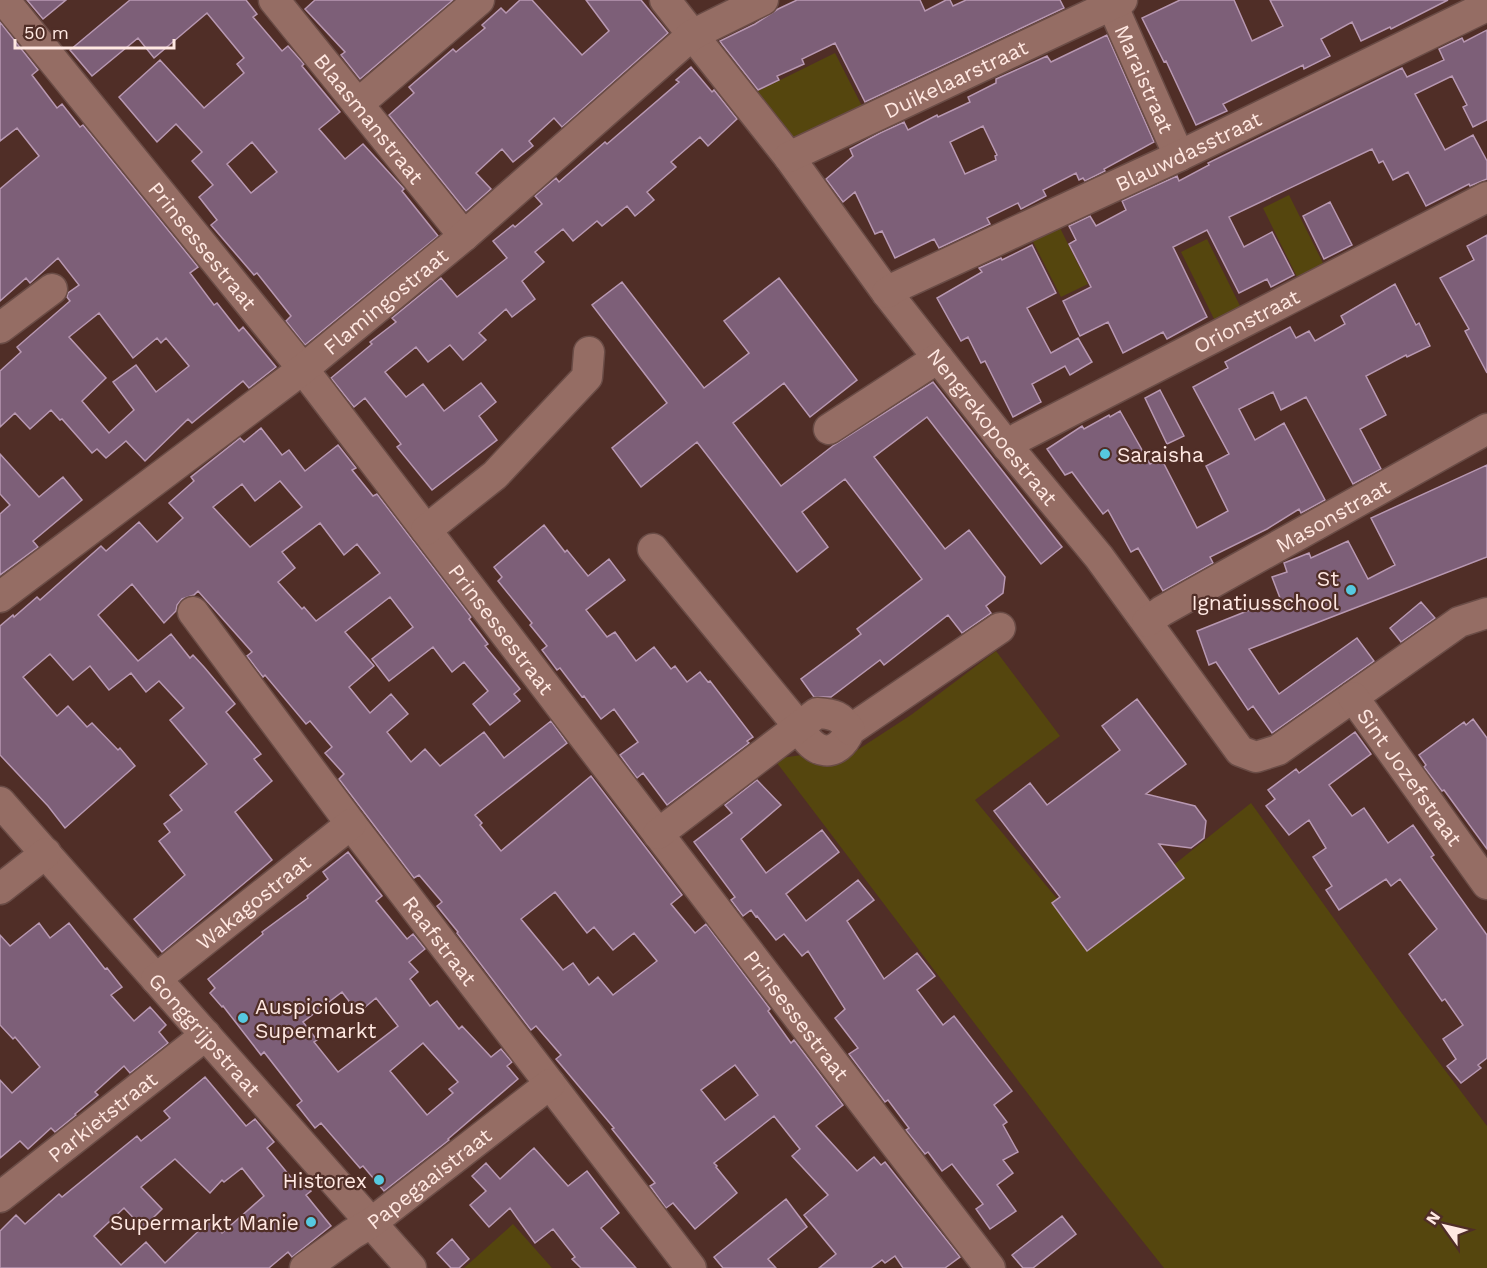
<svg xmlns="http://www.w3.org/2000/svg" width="1487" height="1268" font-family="'Work Sans',sans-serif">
<rect width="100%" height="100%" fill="#502e27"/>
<!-- green -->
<path fill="#55460e" d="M835,53L866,114L797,146L746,97Z
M1289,195L1325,267L1299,281L1263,208Z
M1053,214L1088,284L1061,297L1026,228Z
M1207,239L1243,312L1217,325L1181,252Z
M996,651L1060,736L975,800L1074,919L1085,936L1251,803L1401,1012L1487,1126V1268H1164L1079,1161L774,759L802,755L842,760L911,715Z
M513,1224L552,1268H464Z"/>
<!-- building -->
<path fill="#7d5f78" stroke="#b898b2" stroke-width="1.5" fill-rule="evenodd" d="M27,0H66L43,19Z
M130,0H246L257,14L253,17L282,51L288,46L304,64L302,66L340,112L319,129L345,159L363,144L404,189L402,191L438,236L305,345L286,321L291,316L257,273L254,275L211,225L217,220L199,197L213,185L192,161L202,152L176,124L157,142L119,97L160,60L204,108L244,73L237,64L244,58L207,13L154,58L138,38L92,76L70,50ZM252,142L277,172L251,193L227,164Z
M315,0H453L360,79L341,55L345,52L305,9Z
M520,0H532L582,55L609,31L586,0H641L668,33L562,127L554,118L529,141L533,146L513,162L502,149L476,173L491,189L466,211L389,115L414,93L409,87L453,49L456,52L485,28L482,25L501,8L506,13Z
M797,0H920L925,11L946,0H950L953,6L966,0H1060L1064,8L865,102L835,43L802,59L804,64L777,76L779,80L758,90L722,44L720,41L755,24L778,9Z
M1180,0H1234L1252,41L1283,26L1270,0H1448L1391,29L1390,27L1361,41L1352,22L1321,39L1330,56L1304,69L1303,65L1223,104L1227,111L1196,125L1166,61L1164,62L1142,18Z
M0,22L38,70L32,75L57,108L62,104L80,127L83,125L198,267L190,273L214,305L217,303L239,331L243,327L276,367L249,388L243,381L192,423L188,419L145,461L126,441L106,458L97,449L92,453L62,419L60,420L51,410L30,429L15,413L0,427V371L21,352L17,347L70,301L67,297L68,293L79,285L58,258L30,283L26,278L0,301V189L39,156L17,128L0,141ZM99,313L133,358L157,338L161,343L166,338L189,366L156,392L136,365L113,382L134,410L109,433L82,401L106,378L69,337Z
M1487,30V120L1473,127L1463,107L1467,105L1452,76L1415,94L1445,150L1473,135L1487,161V179L1470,186L1469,184L1426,206L1408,172L1393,180L1383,161L1379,163L1372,149L1229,217L1244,247L1272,232L1294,275L1271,287L1267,279L1239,293L1207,230L1173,247L1207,317L1167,339L1163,332L1123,353L1108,322L1080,336L1063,301L1091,287L1069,244L1076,240L1069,226L1090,216L1096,226L1126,210L1122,201L1177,176L1179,181L1209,165L1208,163L1402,68L1407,77L1444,60L1439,49L1462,38L1464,42Z
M1107,35L1154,142L1104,169L1105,171L1085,181L1083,178L1079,180L1076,173L1043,190L1046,196L1021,209L1018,203L987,218L990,224L939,248L934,239L895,258L882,231L875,234L855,192L843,202L826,179L853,156L850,149L880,133L904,122L908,130L937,115L938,117L970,102L968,97L996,83V79L1047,56L1051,62ZM983,126L997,155L995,156L996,160L965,174L950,142Z
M691,67L712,92L714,90L737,119L708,146L700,137L671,162L676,167L647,192L654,200L635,216L627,206L602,226L597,221L573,241L563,229L535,252L544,262L522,281L535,299L512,317L506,309L479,333L486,340L463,360L450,345L428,362L416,347L385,372L406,397L423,384L444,411L481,383L496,402L479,416L497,440L432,490L397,447L401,444L365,398L354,407L331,378L372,344L370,342L396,322L392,318L441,278L457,297L507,258L493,241L513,225L515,227L542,204L535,196L556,178L559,182L605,142L607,144L679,82L676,80Z
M1330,202L1352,245L1324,259L1303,216Z
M1487,235V373L1465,331L1469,329L1440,278L1474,260L1467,246Z
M1032,245L1056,293L1027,308L1051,353L1078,338L1092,362L1070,375L1065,366L1032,384L1041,402L1013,417L985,361L981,363L968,337L961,341L937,298L982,272L979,268L1001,258L1002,260Z
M779,278L857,380L810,417L784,383L733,423L781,486L834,445L933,382L1062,547L1041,564L927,417L874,457L945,549L969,530L1005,577L1003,593L986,606L991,613L962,633L948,615L884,665L880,660L831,697H814L801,679L861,634L857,629L922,579L845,479L802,512L828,547L797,572L697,442L641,487L612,448L667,403L592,305L622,282L704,388L749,353L724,321Z
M1395,284L1416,325L1419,323L1430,346L1407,357L1406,355L1366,376L1386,415L1360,429L1381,469L1353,484L1306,397L1281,410L1273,392L1239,409L1255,440L1284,423L1325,500L1301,513L1299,509L1267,529L1210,557L1213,563L1163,591L1138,548L1131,552L1108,510L1103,514L1072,472L1065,475L1047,449L1082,426L1084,429L1109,415L1110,417L1120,411L1150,464L1161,458L1197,528L1228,511L1206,466L1229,454L1193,387L1228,368L1225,362L1290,327L1296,338L1309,331L1315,341L1345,324L1341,316Z
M1160,390L1184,436L1167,444L1145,398Z
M261,428L282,455L289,450L305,471L338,445L356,468L352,470L373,496L377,494L471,617L469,619L488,644L485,646L520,689L514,694L520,701L490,725L473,704L488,691L464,662L452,672L433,647L389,681L372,659L413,627L390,597L345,632L374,666L349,687L370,713L391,694L408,714L387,732L411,762L425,749L440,766L484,732L504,758L551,721L567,743L475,815L482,823L480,825L501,851L591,776L682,895L671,904L695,933L706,924L770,1009L768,1011L791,1043L794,1040L843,1105L816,1126L857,1171L874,1157L881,1165L885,1162L960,1257L945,1268H903L895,1256L885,1263L882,1260L871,1268H819L836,1254L804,1215L828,1195L792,1156L800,1149L774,1116L714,1163L717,1166L716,1167L737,1193L695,1229L673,1203L666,1208L650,1186L655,1183L612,1129L614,1128L556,1059L561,1055L536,1026L531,1030L457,933L458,932L437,906L442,902L419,875L414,878L339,779L344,774L325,753L332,747L310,721L306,724L265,675L263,677L247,656L252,652L198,591L194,595L182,599L177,605L176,611L164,623L132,584L98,615L138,661L171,634L190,658L193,655L204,667L235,704L226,712L261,754L254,759L272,781L235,812L272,860L162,952L134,919L185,875L159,841L170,832L164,824L182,810L170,795L207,764L170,720L184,708L159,681L146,692L131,673L109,690L90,666L73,680L50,654L23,677L57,716L68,706L87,727L92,723L118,750L120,748L135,766L65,828L48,806L0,755V626L13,615L14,617L37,597L40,600L101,546L106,551L139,522L157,542L183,518L169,503L194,481L191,477L240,438L244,442ZM280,481L302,507L250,547L213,507L242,484L255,501ZM320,523L344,555L357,544L380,573L316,621L304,607L302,609L278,582L295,568L282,552ZM555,892L587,933L594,927L613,950L634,933L657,961L613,995L598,977L589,985L573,963L563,970L521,919ZM735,1065L758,1095L725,1120L701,1090Z
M0,454L39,497L63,477L82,500L33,541L38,547L0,575V514L10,505L0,494Z
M1487,465V557L1249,649L1279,694L1357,638L1374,661L1272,733L1253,706L1248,710L1216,662L1209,665L1197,631L1280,598L1272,577L1287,572L1284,563L1309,553L1311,558L1348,541L1368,579L1395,565L1371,518Z
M544,525L565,552L567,550L588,576L609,559L625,580L586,610L607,637L615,632L636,661L654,647L671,669L675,666L687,682L700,672L708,682L710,681L753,737L747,741L749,743L667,805L643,773L637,778L620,755L638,742L614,709L601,719L584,696L582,697L560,668L557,670L542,650L547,646L530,625L532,623L498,581L502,577L494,567Z
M1421,602L1435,618L1401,642L1390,628Z
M1137,699L1186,764L1146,794L1195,806L1206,821L1204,838L1191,848L1159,844L1184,878L1087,951L1052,903L1060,897L994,811L1030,783L1047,805L1120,750L1102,726Z
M1473,719L1487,738V849L1444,790L1442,791L1424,767L1426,765L1419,755L1464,722L1466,725Z
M1355,732L1371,754L1329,785L1352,816L1364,808L1388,843L1413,825L1434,855L1431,857L1487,935V1058L1478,1065L1481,1068L1461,1083L1447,1066L1456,1059L1443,1039L1463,1025L1445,999L1442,1001L1409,954L1437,929L1400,879L1391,886L1386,879L1339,910L1326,890L1332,886L1313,857L1326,848L1309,820L1289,835L1266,806L1275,799L1268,790L1296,769L1299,773Z
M757,780L781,805L741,839L766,873L822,830L839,852L786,894L806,921L858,880L874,900L847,921L884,979L917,953L935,976L917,990L943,1025L954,1016L1012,1091L994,1105L1007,1122L1003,1125L1018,1152L1003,1160L1013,1173L997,1185L1016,1211L990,1229L976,1209L983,1204L952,1164L942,1171L928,1152L925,1154L906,1130L909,1128L888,1100L885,1102L849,1054L858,1048L835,1018L845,1009L808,951L802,956L784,934L776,940L757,916L756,917L751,910L743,916L731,900L735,897L694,842L732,813L725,805Z
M348,852L382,896L376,901L407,939L413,934L425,949L409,962L418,972L410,979L430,1006L437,1001L459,1029L462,1026L491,1057L501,1049L512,1062L507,1066L518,1079L448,1139L449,1140L384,1191L363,1166L360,1168L321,1123L315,1128L297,1105L302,1101L264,1052L261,1055L223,1006L222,1007L210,993L215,988L208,979L263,934L262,932L308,898L307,896L328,879L323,872ZM342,992L358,1013L376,998L398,1026L338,1072L314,1042L317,1040L303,1022ZM423,1043L458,1082L449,1089L453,1093L427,1115L390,1071Z
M39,923L50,938L69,923L105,969L107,968L122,987L111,995L134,1021L150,1007L166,1025L159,1032L168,1043L130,1073L124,1066L95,1092L98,1095L75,1114L76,1115L55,1132L51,1128L28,1149L20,1141L0,1158V1080L12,1093L40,1067L15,1037L13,1039L0,1025V935L10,946Z
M205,1077L246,1126L255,1119L274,1142L267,1148L293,1180L299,1175L311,1191L306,1195L331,1226L292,1257L288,1252L269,1268H0V1231L16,1215L25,1224L59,1194L62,1197L137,1136L141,1141L170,1118L164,1111ZM175,1159L210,1193L222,1180L224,1182L242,1168L264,1196L222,1233L210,1220L165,1263L146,1242L121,1265L94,1236L124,1208L143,1228L162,1209L141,1187Z
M534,1148L568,1186L587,1171L619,1213L601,1228L636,1268H581L572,1259L575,1257L553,1229L535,1243L510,1208L489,1227L470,1205L486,1191L472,1176L486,1163L500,1179Z
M786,1199L807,1227L768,1259L776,1268H723L714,1257Z
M1062,1216L1076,1234L1033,1268H1023L1012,1255Z
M452,1239L469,1259L459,1268H451L437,1253Z"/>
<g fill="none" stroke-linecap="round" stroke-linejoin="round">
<defs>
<g id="minor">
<path id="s1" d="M4,0L303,369L990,1268"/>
<path id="s2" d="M274,0L464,236"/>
<path id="s3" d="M665,0L789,157L887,293L1008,447L1099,557L1240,751L1256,757L1278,750L1459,622L1487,613"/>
<path id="s4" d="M1110,0L1179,156"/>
<path d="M358,104L479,0"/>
<path id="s5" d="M789,157L1122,0"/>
<path id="s6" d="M887,293L894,288L1179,156L1487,6"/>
<path d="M0,328L52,289"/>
<path d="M829,429L938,358"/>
<path id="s7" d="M1008,447L1020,437L1487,197"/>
<path d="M426,530L495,475L587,377L589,352"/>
<path d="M653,549L800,728C813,755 837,760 850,730L1000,628"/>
<path id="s8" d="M0,597L303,369L464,236L692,35L763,0"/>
<path id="s9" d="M193,612L351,824L691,1268"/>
<path id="s10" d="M1147,622L1162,611L1487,429"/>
<path id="s11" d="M1353,697L1487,884"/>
<path id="s12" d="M0,802L411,1268"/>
<path d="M658,834L817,713C834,714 841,716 850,730"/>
<path d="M0,889L46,853"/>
<path id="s13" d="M156,979L351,824"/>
<path id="s14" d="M0,1197L206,1035"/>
<path id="s15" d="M305,1268L352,1234L371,1223L550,1084"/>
</g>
</defs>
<!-- minor casing -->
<use href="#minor" stroke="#6a4c46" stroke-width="33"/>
<!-- minor -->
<use href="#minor" stroke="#956d64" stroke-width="30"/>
</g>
<!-- markers -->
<g fill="#56c9e0" stroke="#502e27" stroke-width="2">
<circle cx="1105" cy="454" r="6"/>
<circle cx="1351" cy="590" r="6"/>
<circle cx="243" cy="1018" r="6"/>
<circle cx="379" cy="1180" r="6"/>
<circle cx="311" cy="1222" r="6"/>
</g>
<g text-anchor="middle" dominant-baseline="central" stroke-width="4.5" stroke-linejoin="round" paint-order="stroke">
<!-- street labels -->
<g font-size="21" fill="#ffe8e2" stroke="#502e27">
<text stroke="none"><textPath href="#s5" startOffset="184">Duikelaarstraat</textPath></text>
<text stroke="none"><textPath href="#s4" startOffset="86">Maraistraat</textPath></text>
<text stroke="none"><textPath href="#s2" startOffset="152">Blaasmanstraat</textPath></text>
<text stroke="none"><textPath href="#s6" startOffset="333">Blauwdasstraat</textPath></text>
<text stroke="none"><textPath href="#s1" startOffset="316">Prinsessestraat</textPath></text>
<text stroke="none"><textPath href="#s8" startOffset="486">Flamingostraat</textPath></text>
<text stroke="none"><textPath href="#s7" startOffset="270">Orionstraat</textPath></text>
<text stroke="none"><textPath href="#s3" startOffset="538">Nengrekopoestraat</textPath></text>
<text stroke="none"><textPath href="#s10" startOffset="214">Masonstraat</textPath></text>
<text stroke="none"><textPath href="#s1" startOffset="802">Prinsessestraat</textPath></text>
<text stroke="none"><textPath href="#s11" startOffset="98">Sint Jozefstraat</textPath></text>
<text stroke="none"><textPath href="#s13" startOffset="124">Wakagostraat</textPath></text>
<text stroke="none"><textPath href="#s9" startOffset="411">Raafstraat</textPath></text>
<text stroke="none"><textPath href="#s1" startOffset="1288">Prinsessestraat</textPath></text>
<text stroke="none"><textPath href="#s12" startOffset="310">Gonggrijpstraat</textPath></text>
<text stroke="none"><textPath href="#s14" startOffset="130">Parkietstraat</textPath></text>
<text stroke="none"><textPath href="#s15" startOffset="153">Papegaaistraat</textPath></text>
</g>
<!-- poi labels -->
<g font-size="21" fill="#ffe8e2" stroke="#502e27" text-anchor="end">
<text x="1117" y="454" text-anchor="start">Saraisha</text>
<text x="1339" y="578">St<tspan x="1339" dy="24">Ignatiusschool</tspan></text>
<text x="255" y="1006" text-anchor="start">Auspicious<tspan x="255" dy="24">Supermarkt</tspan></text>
<text x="367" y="1180">Historex</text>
<text x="299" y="1222">Supermarkt Manie</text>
</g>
</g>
<!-- north arrow -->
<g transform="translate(1445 1226) rotate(304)" stroke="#502e27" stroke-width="4.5" paint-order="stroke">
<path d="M0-4.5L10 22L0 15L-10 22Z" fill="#ffe8e2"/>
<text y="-9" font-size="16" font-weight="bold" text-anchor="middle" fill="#ffe8e2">N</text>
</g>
<!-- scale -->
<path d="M15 39v9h159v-9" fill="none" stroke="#ffe8e2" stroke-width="3"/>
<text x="24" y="39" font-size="18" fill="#ffe8e2" stroke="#502e27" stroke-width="4.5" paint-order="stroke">50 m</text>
</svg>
